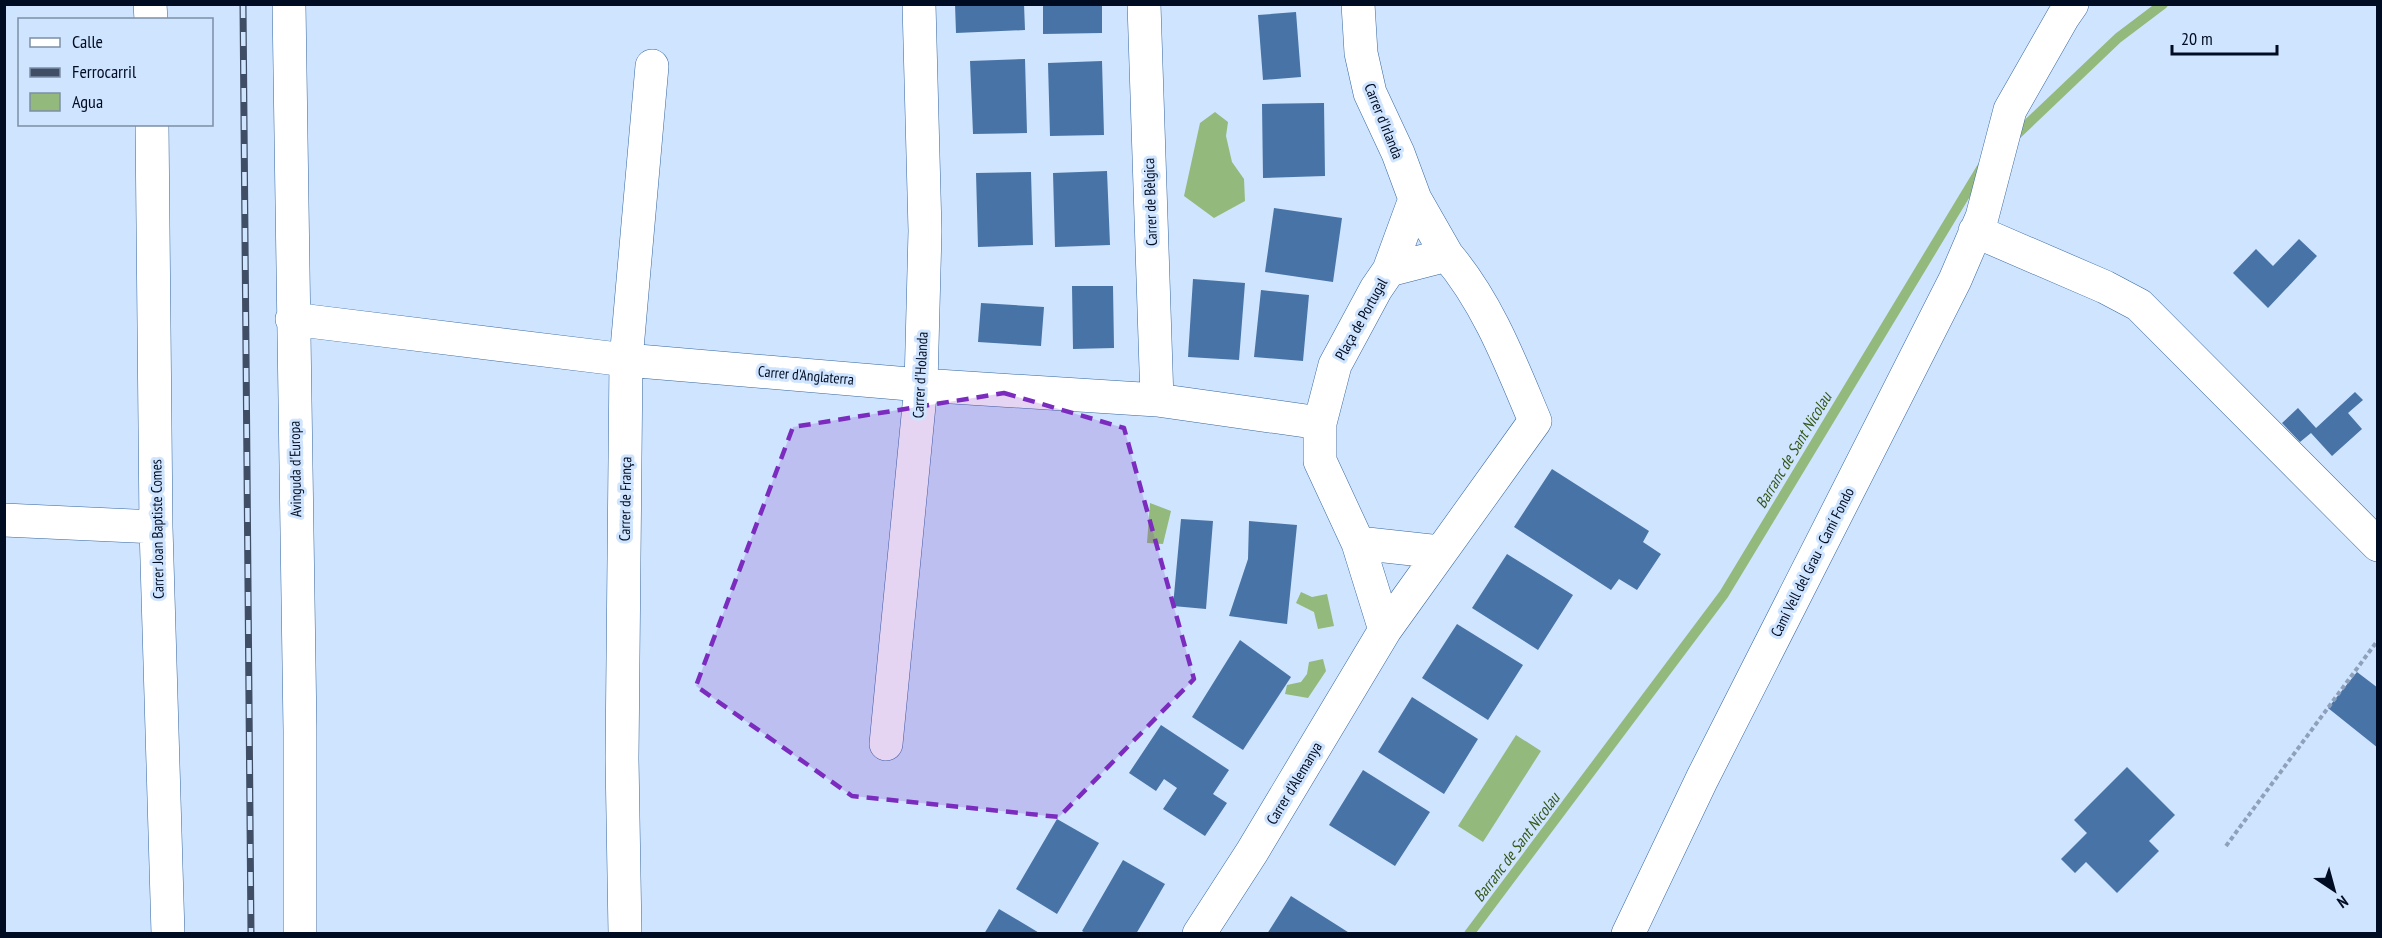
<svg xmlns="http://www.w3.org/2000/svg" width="2382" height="938" font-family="'PT Sans Narrow',sans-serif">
<rect width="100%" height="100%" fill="#cfe4fe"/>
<!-- water -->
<path fill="#94b97c" d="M1215,112L1228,122L1226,136L1232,162L1244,179L1245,201L1214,218L1184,196L1200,123Z
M1150,503L1171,511L1163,544L1147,543Z
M1301,592L1312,597L1327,594L1334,626L1318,629L1314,612L1296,603Z
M1323,659L1326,671L1308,698L1285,694L1287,685L1301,682L1307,674L1309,662Z
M1516,735L1541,751L1483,842L1458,826Z"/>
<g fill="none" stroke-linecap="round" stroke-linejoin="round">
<!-- stream -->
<path stroke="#94b97c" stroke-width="10" d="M2013,138L2118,38L2163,4
M1469,934L1724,594L1982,167"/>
</g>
<!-- building -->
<path fill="#4873a6" d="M955,4H1024L1025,30L956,33Z
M1043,4H1102V33L1043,34Z
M1296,12L1301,77L1263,80L1258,15Z
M1025,59L1027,133L973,134L970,61Z
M1102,61L1104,135L1050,136L1048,63Z
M1324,103L1325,176L1263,178L1262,104Z
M1107,171L1110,245L1055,247L1053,173Z
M1031,172L1033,245L978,247L976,173Z
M1274,208L1342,218L1333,282L1265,272Z
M2299,239L2317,256L2268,308L2233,273L2256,249L2273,266Z
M1193,279L1245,283L1239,360L1188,357Z
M1072,286H1113L1114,348L1073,349Z
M1261,290L1309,295L1303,361L1254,357Z
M981,303L1044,307L1041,346L978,342Z
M2355,392L2363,400L2348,413L2362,429L2332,456L2311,433L2300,442L2282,423L2298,408L2316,428Z
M1552,469L1649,531L1643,542L1661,554L1637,590L1619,579L1611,590L1514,527Z
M1181,519L1213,521L1206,609L1173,606Z
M1249,521L1297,525L1287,624L1229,616L1248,559Z
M1507,554L1573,595L1538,650L1472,608Z
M1457,624L1523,665L1488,720L1422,678Z
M1240,640L1291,677L1243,750L1192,717Z
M2357,672L2378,688V748L2328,708Z
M1412,697L1478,739L1444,794L1378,752Z
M1161,725L1229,770L1213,794L1227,803L1205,836L1163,809L1177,788L1164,779L1156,791L1129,773Z
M2127,767L2175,815L2149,841L2159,851L2117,893L2086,862L2075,873L2061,859L2087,833L2074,820Z
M1363,770L1430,812L1395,866L1329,825Z
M1057,819L1099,843L1057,914L1016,889Z
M1123,860L1165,884L1136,934H1087L1082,931Z
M1291,896L1351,934H1267Z
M999,909L1041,934H984Z"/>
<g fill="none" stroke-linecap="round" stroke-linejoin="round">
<defs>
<path id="minor" d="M150,4L151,20
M289,4L300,730V934
M1144,4L1157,400
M1358,4L1361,53L1370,93L1398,153L1415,199L1447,255
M152,124L156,527L168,934
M1975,231L2105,287L2139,305L2378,545
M1389,270L1415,199
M292,319L626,360L921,385L1157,400L1320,423
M4,520L156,527
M1358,543L1385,630
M886,744L921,385L925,231L919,4
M625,934L622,758L626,360L652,66
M1199,934L1252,852L1385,630L1535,421C1511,364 1488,303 1447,255L1389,270L1376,289L1335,365L1320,423V461L1358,543L1440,552
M1628,934L1702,779L1955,280L1982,217L2010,110L2063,17L2072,4"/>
</defs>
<!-- minor casing -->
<use href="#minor" stroke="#3667a0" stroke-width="34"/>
<!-- path -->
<path stroke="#8fa1ba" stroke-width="4" stroke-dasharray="4.5 3" stroke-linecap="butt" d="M2226,846L2378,640"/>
<!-- minor -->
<use href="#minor" stroke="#fff" stroke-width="33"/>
<defs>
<path id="rail" d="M243,4L251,934"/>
</defs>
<!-- rail casing -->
<use href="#rail" stroke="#3f4e65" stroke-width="7"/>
<!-- rail -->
<use href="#rail" stroke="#cfe4fe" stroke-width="4.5" stroke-dasharray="14" stroke-linecap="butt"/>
</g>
<!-- marked area -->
<path fill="#7b2cbf" fill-opacity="0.2" stroke="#7b2cbf" stroke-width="4.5" stroke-dasharray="12 8" stroke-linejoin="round" d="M1004,393L1124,428L1194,679L1059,817L852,796L696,686L793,427Z"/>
<g text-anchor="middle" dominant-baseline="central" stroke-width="6" stroke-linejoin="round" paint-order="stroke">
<!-- street labels -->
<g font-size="15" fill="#000c22" stroke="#cfe4fe">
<text transform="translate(1384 121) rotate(68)">Carrer d'Irlanda</text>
<text transform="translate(1150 202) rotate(-92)">Carrer de Bèlgica</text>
<text transform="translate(1361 319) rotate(-61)">Plaça de Portugal</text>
<text transform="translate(806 375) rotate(5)">Carrer d'Anglaterra</text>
<text transform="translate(920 375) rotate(-87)">Carrer d'Holanda</text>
<text transform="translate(295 469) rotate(-91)">Avinguda d'Europa</text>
<text transform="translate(625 499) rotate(-89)">Carrer de França</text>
<text transform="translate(157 529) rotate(-91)">Carrer Joan Baptiste Comes</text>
<text transform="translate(1812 562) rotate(-63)">Camí Vell del Grau - Camí Fondo</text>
<text transform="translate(1294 783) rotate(-59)">Carrer d'Alemanya</text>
</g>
<!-- water labels -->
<g font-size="16" font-style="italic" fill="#345617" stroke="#cfe4fe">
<text transform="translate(1793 450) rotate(-59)">Barranc de Sant Nicolau</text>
<text transform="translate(1516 847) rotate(-53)">Barranc de Sant Nicolau</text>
</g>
</g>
<!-- border -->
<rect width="2382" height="938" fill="none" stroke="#000c22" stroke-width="12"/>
<!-- legend -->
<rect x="18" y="18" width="195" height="108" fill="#cfe4fe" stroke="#7c8ea6" stroke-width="1.5"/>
<rect x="30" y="38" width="30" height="9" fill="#ffffff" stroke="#7c8ea6" stroke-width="1.5"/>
<text x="72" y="48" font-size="18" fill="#000c22">Calle</text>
<rect x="30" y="68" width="30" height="9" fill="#3f4e65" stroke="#7c8ea6" stroke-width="1.5"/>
<text x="72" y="78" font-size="18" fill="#000c22">Ferrocarril</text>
<rect x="30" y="93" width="30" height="18" fill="#94b97c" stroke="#7c8ea6" stroke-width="1.5"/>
<text x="72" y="108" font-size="18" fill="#000c22">Agua</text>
<!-- north arrow -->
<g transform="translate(2334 890) rotate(144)" stroke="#cfe4fe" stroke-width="4.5" paint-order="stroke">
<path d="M0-4.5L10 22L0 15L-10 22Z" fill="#000c22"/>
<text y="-9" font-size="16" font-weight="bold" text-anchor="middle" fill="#000c22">N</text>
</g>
<!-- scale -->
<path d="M2172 45v9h105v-9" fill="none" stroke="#000c22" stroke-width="3"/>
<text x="2181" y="45" font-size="18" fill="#000c22" stroke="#cfe4fe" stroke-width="4.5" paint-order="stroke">20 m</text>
</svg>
